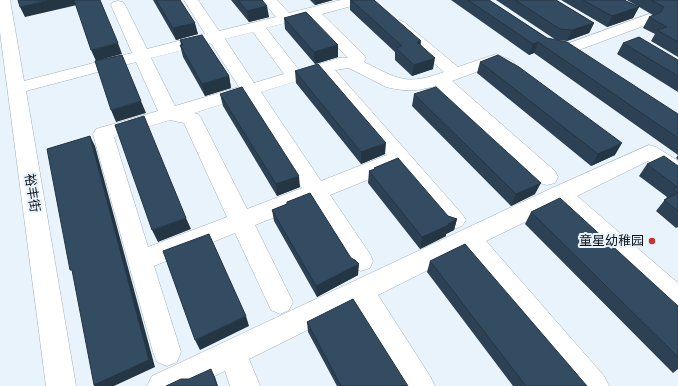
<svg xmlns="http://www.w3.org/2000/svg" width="678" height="386" font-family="'Varela Round','Noto Sans SC',sans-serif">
<rect width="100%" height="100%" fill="#e9f3fc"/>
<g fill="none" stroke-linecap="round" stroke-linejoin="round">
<defs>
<path id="minor" d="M0,0H10L24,81L132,53L111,5L113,2L118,1L123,2L125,5L147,49L205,34L184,0H198L219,31L276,17L262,0H277L289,13L341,0H365L363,3L322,14L364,55L366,59L364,62C398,79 406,86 444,72L394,28L391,25L394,22L399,20L404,22L458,67L496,54L513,61L515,65L513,69L507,70L495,65L452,81L555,171L558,177L555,183L547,185L539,183L436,86C416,91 407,92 386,87L349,68L335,70L462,214L466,220L462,226L454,229L446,226L397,168L330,195L370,254L373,261L370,268L361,271L352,268L311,203L255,225L293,302L289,310L280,314L271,310L235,233L154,266L181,352L177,362L167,366L157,362L153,352L93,134L96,129L158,111L136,62L26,91L76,386H46L0,32ZM309,17L348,58H339L299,70L266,28ZM253,32L284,74L254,83L225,39ZM211,43L239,87L175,106L151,58ZM320,74L387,155L321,181L261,92ZM245,97L302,188L247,209L201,118L198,114L194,113ZM170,120L184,123L227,217L148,247L114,137Z
M649,14L654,16L657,19L654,22L576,51L570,53L564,51L562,48L564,45Z
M649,145L656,147L678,161V179L671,176L648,161L577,196L678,283V311L669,307L558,206L486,241L604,376L609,386H575L466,251L378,295L430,376L435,386H403L356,306L249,359L260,386H230L225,371L194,386H147L152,376L552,188Z"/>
</defs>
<!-- minor casing -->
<use href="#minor" stroke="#a0b0bf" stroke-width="1"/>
<!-- minor -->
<use href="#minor" fill="#fff" fill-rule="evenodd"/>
</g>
<!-- wall -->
<path fill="#2c4153" d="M153,0H180L198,34L176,40Z
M231,0H262L269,17L249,22Z
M310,0H333L315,5Z
M350,0H374L421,45L433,69L412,76L395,60V52L350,10Z
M451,0H489L547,38L678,114V160L676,158L678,155L534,53L529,55Z
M496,0H556L594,23L589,33L567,41L556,40Z
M561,0H624L639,7L633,18L607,27Z
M627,0H678V57L651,41L655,34L643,28L649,17L653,15Z
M284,18L338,45V57L315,64L285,29Z
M180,40L229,76L231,88L205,96L183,57L180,45H181Z
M623,43L678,60V92L617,54Z
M480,62L615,155L591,166L477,73Z
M295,71L385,154L361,164L296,83Z
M220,94L300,187L277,196L223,106Z
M414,94L535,194L511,206L412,106Z
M647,164L678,166V227L676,228L656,211L667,197L639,176Z
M374,168L448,216L457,219L454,230L446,234V236L420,249L368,183L369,171L374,169Z
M287,202L351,258L358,275L317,297L274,221L272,210L287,204Z
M531,212L678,306V369L673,373L525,224Z
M430,261L587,386H513L427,272Z
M307,322L408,386H337L308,332Z"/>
<!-- shaded-wall -->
<path fill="#243544" d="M50,0H75L77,5L25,17L20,7Z
M315,0H333L315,5Z
M267,6L269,17L249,22L247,11Z
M639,7L633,18L607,27L612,16Z
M195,23L198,34L176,40L173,28Z
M594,23L589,33L567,41L572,30Z
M421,41L420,53L417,42Z
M538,42L534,53L529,55L533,44Z
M118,43L122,54L96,61L91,50Z
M338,45V57L315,64L314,52Z
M435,58L433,69L412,76L414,65Z
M229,76L231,88L205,96L202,84Z
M141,101L146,113L116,122L111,110Z
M90,136L95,146L155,367L114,386H94V385Z
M386,143L385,154L361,164V152Z
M622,143L615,155L591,166L598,154Z
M299,176L300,187L277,196L276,184Z
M541,183L535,194L511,206L516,194Z
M186,218L191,229L158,242L152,230Z
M457,219L454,230L446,234V236L420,249L422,237Z
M359,264L358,275L317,297L316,286Z
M246,316L249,326L200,350L195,340Z
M211,369L215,377L218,386H217Z"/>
<!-- building -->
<path fill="#334c61" stroke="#243544" d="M18,0H50L20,7Z
M74,0H100L118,43L91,50Z
M156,0H180L195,23L173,28Z
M238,0H262L267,6L247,11Z
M351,0H374L421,41L417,42L435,58L414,65L396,48L402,46Z
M468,0H489L547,38L567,42L678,114V138L538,42L533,44Z
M515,0H556L594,23L572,30L560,29Z
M583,0H624L639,7L612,16Z
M651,0H678V42L657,30L667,27L649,17L661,12L664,7Z
M306,12L338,45L314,52L284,18Z
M202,35L229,76L202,84L180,45H183L180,40Z
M639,37L678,60V76L623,43Z
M122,55L141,101L111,110L95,61Z
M498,55L519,67L622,143L598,154L480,62Z
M318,64L386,143L361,152L295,71Z
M242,87L299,176L276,184L220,94Z
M436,87L541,183L516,194L414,94Z
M144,116L186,218L152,230L115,125Z
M90,136L149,360L94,385L72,270H70L47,149Z
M664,156L678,166V211L664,200L678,193L673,189L677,187L647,164Z
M398,158L448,216L457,219L448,224L449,225L422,237L369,171L375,169L374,168Z
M310,193L351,258L355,260L359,264L316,286L272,210L287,204V202Z
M560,198L678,306V357L531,212Z
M209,234L246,316L195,340L163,251Z
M465,244L587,386H526L430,261Z
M353,299L408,386H341L307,322Z
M211,369L217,386H166L181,379H189Z"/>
<!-- markers -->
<circle fill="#c3352d" stroke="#e9f3fc" stroke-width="1.5" cx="652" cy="241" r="4"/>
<g text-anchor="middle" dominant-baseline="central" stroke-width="4" stroke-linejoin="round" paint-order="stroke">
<!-- street labels -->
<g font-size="13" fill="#0f141a" stroke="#e9f3fc">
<text transform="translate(32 193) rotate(81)">裕丰街</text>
</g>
<!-- poi labels -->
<g font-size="13" fill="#0f141a" stroke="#e9f3fc" text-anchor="end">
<text x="644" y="241">童星幼稚园</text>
</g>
</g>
</svg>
